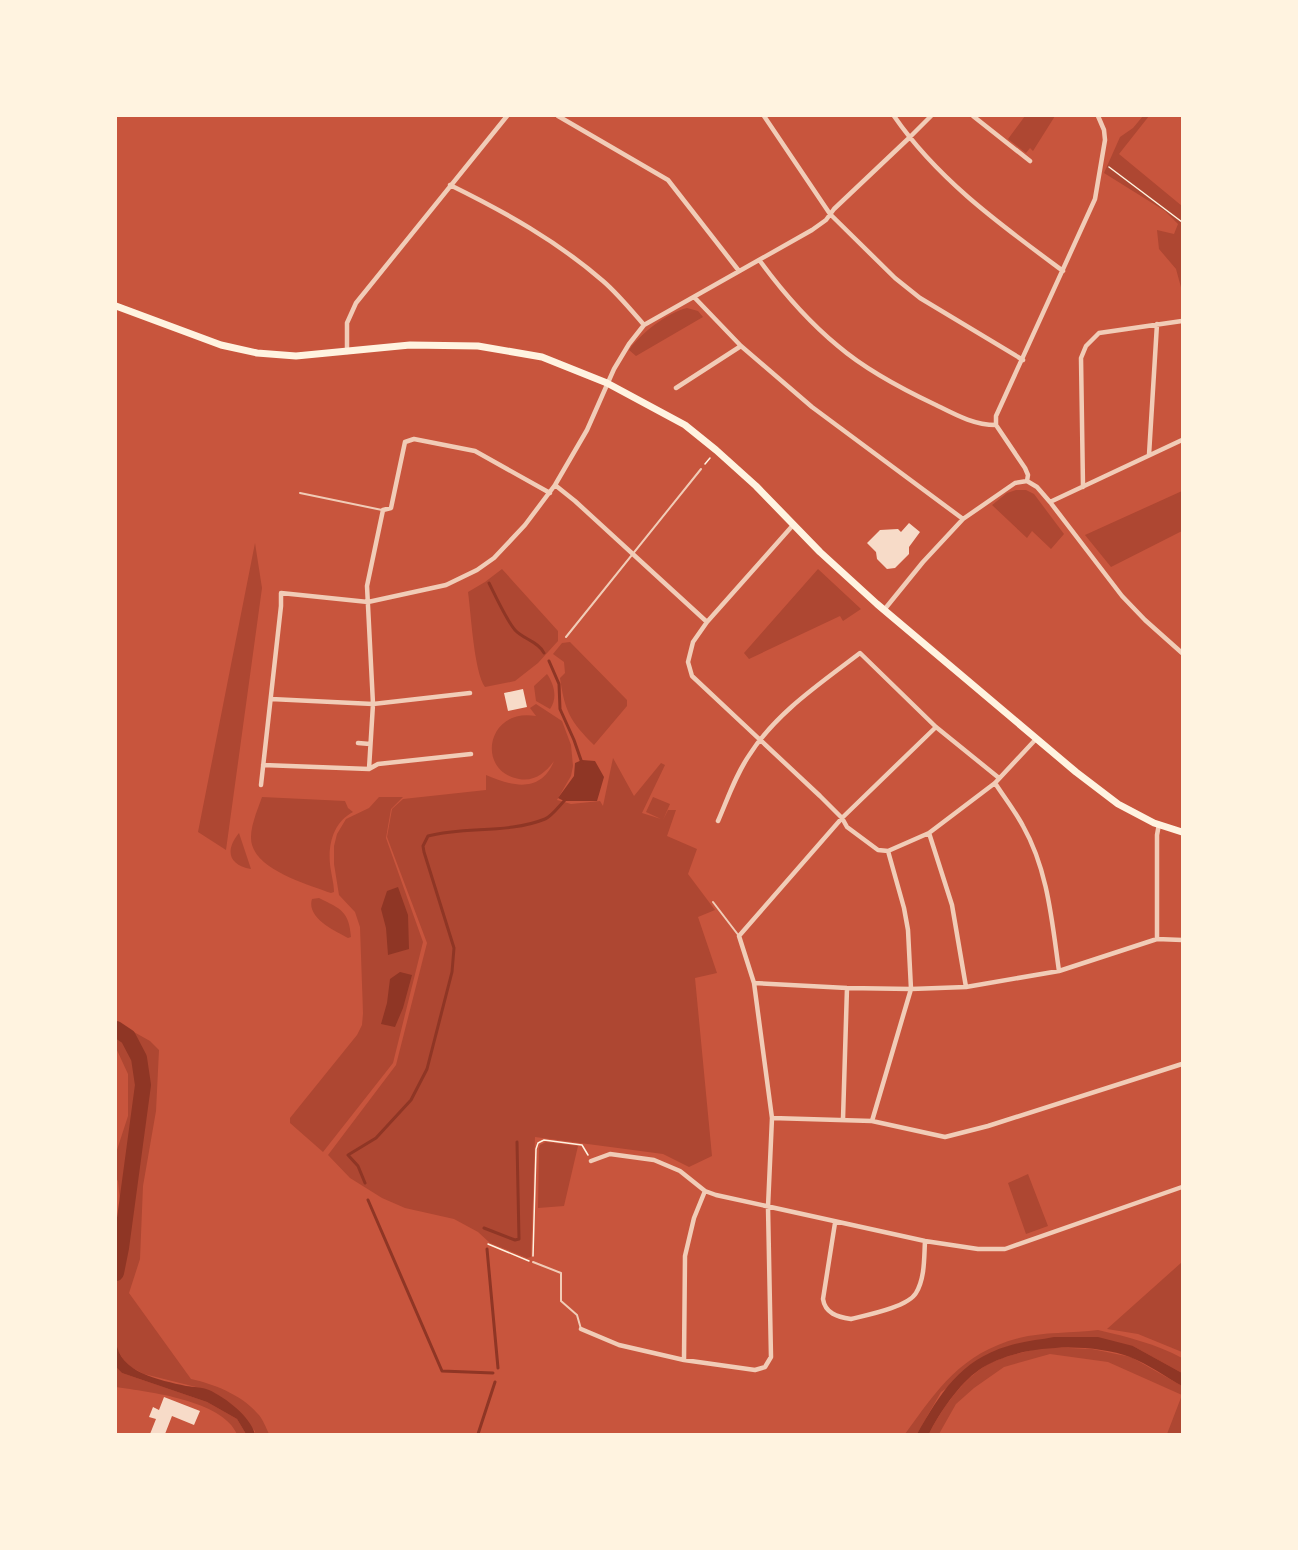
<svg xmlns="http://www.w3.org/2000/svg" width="1298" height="1550" font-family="Helvetica,sans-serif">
<rect width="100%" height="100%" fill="#c8553d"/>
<!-- green -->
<path fill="#ae4732" d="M1025,116H1055L1033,151L1030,148L1026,153L1008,139Z
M1143,116H1149L1119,154L1182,206V291L1176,269L1159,249L1157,230L1174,234L1178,224L1165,211L1104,173L1120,137L1133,128Z
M687,308L698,311L703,317L636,356L629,350C641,333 667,313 687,308Z
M1016,490H1026L1034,494L1064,534L1051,549L1032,531L1027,538L992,505L1007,493Z
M1182,491V531L1111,567L1085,535Z
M255,543L262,588L226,850L198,832Z
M502,569L558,631V641L538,663L515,681L485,687C474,672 471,613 468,592L485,582Z
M818,569L861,609L843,621L840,616L749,659L744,653Z
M570,642L627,700V706L594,745C570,721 565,712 560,678L565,673L564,662L553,654L562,643Z
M547,674C554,684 558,698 550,709L536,701L534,686Z
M536,704L562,721L571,745L573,766L571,776L557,800L571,804L600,801L603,806L613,758L634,796L661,763L665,765L642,813L661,819L646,812L653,797L670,804L663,820L668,810H676L667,836L697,849L688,874L715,910L698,917L717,973L695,978L712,1156L689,1167L663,1154L535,1137L531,1257L527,1258L490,1243L478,1232L454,1219L405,1208L382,1198L350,1178L328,1155L396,1065L427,943L387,837L392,809L403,799L486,790V775C513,787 541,793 554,761C546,772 535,782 519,779C475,771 487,707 536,716L530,708Z
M262,797L345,801L348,808L353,812C334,822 328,843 330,864C331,874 334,883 334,892L331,893C308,884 250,869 251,837C251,824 258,809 262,797Z
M379,797H403L391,809L386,838L423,942L393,1063L323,1152L290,1123V1118L357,1035L362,1025L363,1013L360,927L355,912L339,895L334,864V846L337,834L346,819L369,808Z
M239,833L251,869C228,865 225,850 239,833Z
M319,898C341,909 349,911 351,937L348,938C335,931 306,918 312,899Z
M116,1022L150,1041L159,1050L156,1111L143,1186L140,1259L129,1293L191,1379C214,1384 242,1395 258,1414C263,1419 266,1428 269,1434H255V1431L208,1390L144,1374L127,1365L116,1348V1230L121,1213L118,1181L116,1178V1153L128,1116V1074L116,1048Z
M546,1142L578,1146L564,1206L538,1208L539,1148L540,1145Z
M1028,1174L1048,1226L1026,1234L1008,1183Z
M1182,1262V1352L1138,1334L1107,1329Z
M1098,1330C1128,1337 1156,1344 1182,1358V1373L1133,1346H1008L941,1392L917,1434H905C938,1389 961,1353 1019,1338C1042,1332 1074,1333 1098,1330Z
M1045,1347L1092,1349L1131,1357L1182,1386V1434H1167L1182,1395L1108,1362L1050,1354L1004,1367L974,1388L956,1404L939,1434H929C940,1412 958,1386 978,1371C997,1356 1023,1353 1045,1347Z
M116,1367L122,1373L207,1402L237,1419L246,1434H237C222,1400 149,1392 116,1387Z"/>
<!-- water -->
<path fill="#8f3625" d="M582,760L595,761L604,777L597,801H564L558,798L574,776L575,763Z
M398,887L408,915L409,949L388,955L386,928L381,909L387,891Z
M400,972L412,975L403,1008L395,1027L381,1024L387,1003L390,979Z
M1054,1337H1098L1133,1346L1182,1373V1386C1166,1377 1148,1364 1130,1357C1088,1342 1017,1344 979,1370C960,1383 939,1413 929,1434H917C940,1394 960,1360 1008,1346C1023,1341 1039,1340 1054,1337Z
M116,1341C119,1373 160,1380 186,1386C193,1387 202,1387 209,1390C226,1398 250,1416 255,1434H246L237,1419L207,1402L122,1373L116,1367Z"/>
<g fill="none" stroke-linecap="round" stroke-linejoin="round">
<!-- stream -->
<path stroke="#8f3625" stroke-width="3" d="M489,583C495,595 507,621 515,630C523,639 539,642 544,653
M549,661L559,684L560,709L574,740L582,763
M365,1183L358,1166L348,1155L376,1138L411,1100L427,1069L452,972L454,948L424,852L423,846L428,836C466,826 508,834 545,819C552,816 559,806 565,800
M368,1200L442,1371L493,1373
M484,1228L515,1240L519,1239L517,1142
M487,1249L498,1368
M478,1434L495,1382"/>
<!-- river -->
<path stroke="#8f3625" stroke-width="16" d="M116,1029L128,1037L139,1058L143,1085L121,1248L116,1273"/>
</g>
<!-- building -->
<path fill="#f7dbc8" d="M909,523L920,532L909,547V554L895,568L887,569L877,559L876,552L867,543L880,530L898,529L901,532Z
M523,689L527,707L508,711L504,693Z
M164,1397L200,1411L194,1425L172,1416L165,1434H150L156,1419L149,1417L153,1407L159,1410Z"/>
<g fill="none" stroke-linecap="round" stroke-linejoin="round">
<!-- path -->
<path stroke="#fff3e0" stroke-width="1.5" d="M1109,167L1182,222
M705,464L710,458
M488,1244L529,1261
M533,1256L536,1149L538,1143L544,1140L582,1145L588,1155"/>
<!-- service -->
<path stroke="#f1ccb7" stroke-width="2" d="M300,493L382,510
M566,637L701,469
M713,902L739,936
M533,1262L561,1273V1301L577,1315L581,1329"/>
<!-- minor -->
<path stroke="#f1ccb7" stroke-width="4.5" d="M558,116L668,180L739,271
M764,116L830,214L895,278L920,298L1023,360
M894,116C938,180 1001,225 1063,271
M973,116L1030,161
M450,185C505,212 557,241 603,281C618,294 631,310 644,325
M760,261C782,291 809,322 838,346C866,370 902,389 936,405C956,415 974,425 996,425
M694,297L741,346L812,407L963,519
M347,352V323L356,303L507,116
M676,388L741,346
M996,425V416L1095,199L1105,140L1104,130L1098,116
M996,425L1025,468L1028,475L1027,481
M1149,455L1157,324
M555,485L575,501L707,622
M1083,487L1081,358L1086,346L1099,333L1182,321
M1050,502L1182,440
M794,524L707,622L693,642L688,662L692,676L820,796L842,818L847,827L878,850L888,851L929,833L995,783L1036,739
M884,610L923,562L963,519L1015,483L1027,481L1037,487L1050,502L1122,596L1145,620L1182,653
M271,699L373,704L470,693
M358,743L370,744
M263,765L369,769L378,764L471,754
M369,769L373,704L367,586L383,510L391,508L405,442L414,439L475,451L550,493
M995,783C1004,797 1015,811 1023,826C1048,870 1052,922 1059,971
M261,785L281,606V593L368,602L446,585L477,570L494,558L525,525L555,485L587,430L614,369L629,344L644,325L812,230L826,220L834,209L909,138L931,116
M718,821C728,798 736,774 750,754C777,712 821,683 860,653L936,727L999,778
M929,833L952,905L966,987
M1157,939V835L1159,824
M754,983L847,988L911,989L966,987L1059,971L1157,939L1182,940
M772,1118L872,1121L945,1137L988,1126L1182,1064
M843,1119L847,988
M872,1121L911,989L908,930L904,908L888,851
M591,1161L610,1154L654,1160L680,1171L705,1191L716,1195L925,1241L978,1249H1005L1182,1187
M835,1223L823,1299C825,1313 837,1317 851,1319C867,1315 908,1307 916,1293C925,1278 924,1258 925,1241
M581,1329L619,1345L684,1360L755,1370L765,1367L771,1357L768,1207L772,1118L754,983L739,936L842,818L936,727
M684,1360L685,1256L694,1218L705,1191"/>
<!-- secondary -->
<path stroke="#fff3e0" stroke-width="7" d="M116,306L221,345L257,353L296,356L410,345L478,346L542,357L607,383L685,425L716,450L756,486L820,552L877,604L1076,772L1118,804L1154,823L1182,832"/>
</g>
<!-- border -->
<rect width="1298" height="1550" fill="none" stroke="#fff3e0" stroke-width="234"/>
</svg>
